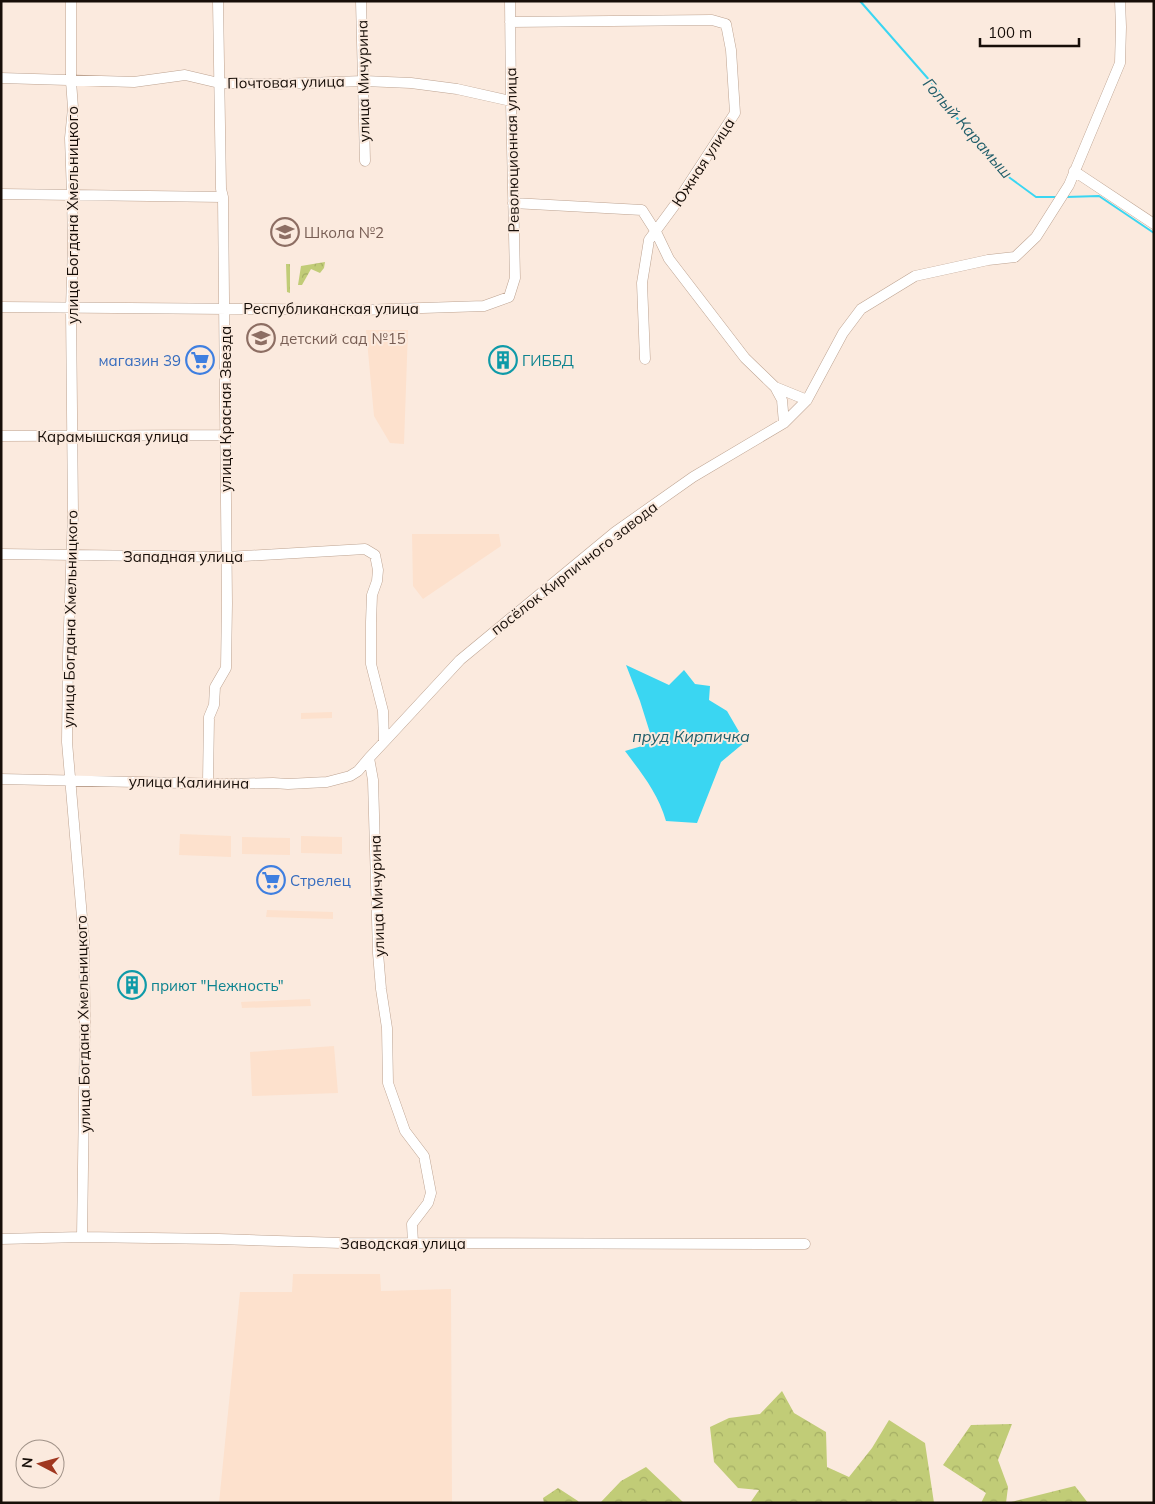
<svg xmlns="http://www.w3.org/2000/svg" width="1155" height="1504" font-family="Mulish,sans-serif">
<defs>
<pattern id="forest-crowns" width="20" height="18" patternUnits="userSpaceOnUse" patternTransform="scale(1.25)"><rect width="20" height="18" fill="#c1cc77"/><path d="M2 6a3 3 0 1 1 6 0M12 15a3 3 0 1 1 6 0" fill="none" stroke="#a5ae65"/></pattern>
</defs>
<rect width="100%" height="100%" fill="#fbeade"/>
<!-- built -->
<path fill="#fde1cd" d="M366,330H408L404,444L390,443L374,416Z
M412,534H499L501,546L423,599L413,586Z
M332,712V718L301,719V713Z
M180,834L231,836V857L179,855Z
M301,836L342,837V854L301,853Z
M242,837L290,838V855L242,854Z
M267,910L333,912V919L266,917Z
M310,999L311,1006L242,1008L241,1002Z
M334,1046L338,1093L252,1096L250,1052Z
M293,1274H380L381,1291L451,1289L452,1503H219L240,1292H292Z"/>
<!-- forest -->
<path fill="url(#forest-crowns)" d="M325,262L324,268L320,273L311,269L302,285H298L301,266Z
M286,264H290V293L287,292Z
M782,1391L794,1413L826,1432L827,1467L849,1477L872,1448L889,1420L925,1443L934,1503H750L759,1490L738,1488L714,1462L710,1427L729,1418L760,1414Z
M1012,1424L998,1460L1008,1487L1006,1503H981L986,1493L943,1465L971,1425Z
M646,1467L684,1503H600L621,1481Z
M1075,1486L1088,1503H1007Z
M558,1488L578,1501L579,1503H544L543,1498Z"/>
<!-- water -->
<path fill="#3ad6f2" d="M626,665L669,685L684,670L695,684L710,686L709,700L727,711L745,742L721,762L697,823L666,821C658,793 642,774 625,751L642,746L651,736L640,701Z"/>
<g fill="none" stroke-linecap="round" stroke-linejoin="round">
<!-- stream -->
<path stroke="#3ad6f2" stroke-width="2" d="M860,1L945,98L948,108L1010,178L1036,197H1057
M1066,197L1099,196L1154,233"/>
<defs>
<path id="minor" d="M71,1V81L73,108L70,138L72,194L73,247L71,308L73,514L68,655L67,742L84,941L85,1026L82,1237
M361,1L365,161
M510,22L712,20L726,24L731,50L735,113L677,202L649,240L642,283L645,359
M1,78L134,82L185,75L219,83L277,84L364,81L411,83L457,89L511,101
M1074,171L1154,224
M1,194L223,197
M513,203L642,210L656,232L669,259L745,358L775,387L807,400
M1,307L361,310L484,306L509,297L515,278L511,101L510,1
M775,387L782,400L784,423
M1,436L225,435
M1,554L227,557L365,549L375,555L378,570L377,581L372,595L371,622V664L383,711L384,742L369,758L373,780L378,953L381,989L387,1028L388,1083L405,1131L424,1156L431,1193L428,1203L412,1224L413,1243
M384,742L460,660L615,532L693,477L784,423L807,400L843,333L861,309L915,276L988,260L1015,257L1036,237L1069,185L1120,63L1121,27L1120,1
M1,779L227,784L273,783L288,784L327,782L350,776L358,771L369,758
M208,782L209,717L214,705L215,687L226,668L227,603L223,197L221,189L218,1
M1,1239L82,1237L219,1239L341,1243L805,1244"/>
</defs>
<!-- minor casing -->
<use href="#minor" stroke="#bda391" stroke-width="11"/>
<!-- minor -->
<use href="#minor" stroke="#fff" stroke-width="10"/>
</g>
<!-- icons -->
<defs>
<symbol id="school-ring" viewBox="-11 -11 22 22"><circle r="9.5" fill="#fbeade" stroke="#8d6e63" stroke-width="1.5"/><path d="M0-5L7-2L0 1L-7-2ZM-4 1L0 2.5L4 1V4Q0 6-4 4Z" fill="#8d6e63"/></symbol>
<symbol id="supermarket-ring" viewBox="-11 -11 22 22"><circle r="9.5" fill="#fbeade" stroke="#3f7fe0" stroke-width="1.5"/><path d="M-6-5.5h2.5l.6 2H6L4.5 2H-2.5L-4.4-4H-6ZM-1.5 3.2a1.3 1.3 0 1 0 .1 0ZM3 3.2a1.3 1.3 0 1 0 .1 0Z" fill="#3f7fe0"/></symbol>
<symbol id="building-ring" viewBox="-11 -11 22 22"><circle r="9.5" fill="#fbeade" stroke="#0f9aa8" stroke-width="1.5"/><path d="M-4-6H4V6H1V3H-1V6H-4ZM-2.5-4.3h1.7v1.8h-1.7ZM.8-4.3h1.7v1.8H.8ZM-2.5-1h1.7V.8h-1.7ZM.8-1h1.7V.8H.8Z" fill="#0f9aa8"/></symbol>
</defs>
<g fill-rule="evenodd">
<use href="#school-ring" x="269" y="216" width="32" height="32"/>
<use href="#school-ring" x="245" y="322" width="32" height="32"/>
<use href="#supermarket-ring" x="184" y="344" width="32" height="32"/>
<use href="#building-ring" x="487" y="344" width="32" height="32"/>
<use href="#supermarket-ring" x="255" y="864" width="32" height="32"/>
<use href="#building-ring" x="116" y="969" width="32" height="32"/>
</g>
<g text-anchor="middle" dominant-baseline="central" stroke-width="4" stroke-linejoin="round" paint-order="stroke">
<!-- street labels -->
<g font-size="15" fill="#170e08" stroke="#fbeade">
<text transform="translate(363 81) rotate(-91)">улица Мичурина</text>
<text transform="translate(286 82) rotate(-1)">Почтовая улица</text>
<text transform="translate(512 150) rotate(-91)">Революционная улица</text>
<text transform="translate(703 162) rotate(-57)">Южная улица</text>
<text transform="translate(72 215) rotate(-90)">улица Богдана Хмельницкого</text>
<text x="331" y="308">Республиканская улица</text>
<text transform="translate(225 409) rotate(-90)">улица Красная Звезда</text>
<text x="113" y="436">Карамышская улица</text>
<text x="183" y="556">Западная улица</text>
<text transform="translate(574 568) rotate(-38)">посёлок Кирпичного завода</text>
<text transform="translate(70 619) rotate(-89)">улица Богдана Хмельницкого</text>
<text transform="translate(189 782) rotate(1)">улица Калинина</text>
<text transform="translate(377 896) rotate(-92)">улица Мичурина</text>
<text transform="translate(83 1024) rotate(-91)">улица Богдана Хмельницкого</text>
<text x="403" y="1243">Заводская улица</text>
</g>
<!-- education labels -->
<g font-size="15" fill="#785e54" stroke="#fbeade" text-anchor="start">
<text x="304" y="232">Школа №2</text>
<text x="280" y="338">детский сад №15</text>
</g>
<!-- shop labels -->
<g font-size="15" fill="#366cbe" stroke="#fbeade" text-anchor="end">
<text x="181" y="360">магазин 39</text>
<text x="290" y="880" text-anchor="start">Стрелец</text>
</g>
<!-- culture labels -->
<g font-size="15" fill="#0d838f" stroke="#fbeade" text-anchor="start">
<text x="522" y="360">ГИББД</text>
<text x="151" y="985">приют "Нежность"</text>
</g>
<!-- water labels -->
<g font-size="16" font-style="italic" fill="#225e6a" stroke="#fbeade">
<text transform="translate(968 128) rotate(49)">Голый Карамыш</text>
<text x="691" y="736">пруд Кирпичка</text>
</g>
</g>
<!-- border -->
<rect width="1155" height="1504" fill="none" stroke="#170e08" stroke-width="5"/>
<!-- north arrow -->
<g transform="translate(40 1464) rotate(276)"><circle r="24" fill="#fbeade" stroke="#a09288"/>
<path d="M0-4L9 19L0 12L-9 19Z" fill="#a03720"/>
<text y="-8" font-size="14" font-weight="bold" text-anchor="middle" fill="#170e08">N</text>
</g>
<!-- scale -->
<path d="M980 38v8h99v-8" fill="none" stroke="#170e08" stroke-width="2.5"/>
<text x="988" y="38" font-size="15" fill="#170e08" stroke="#fbeade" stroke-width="4" paint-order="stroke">100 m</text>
</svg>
